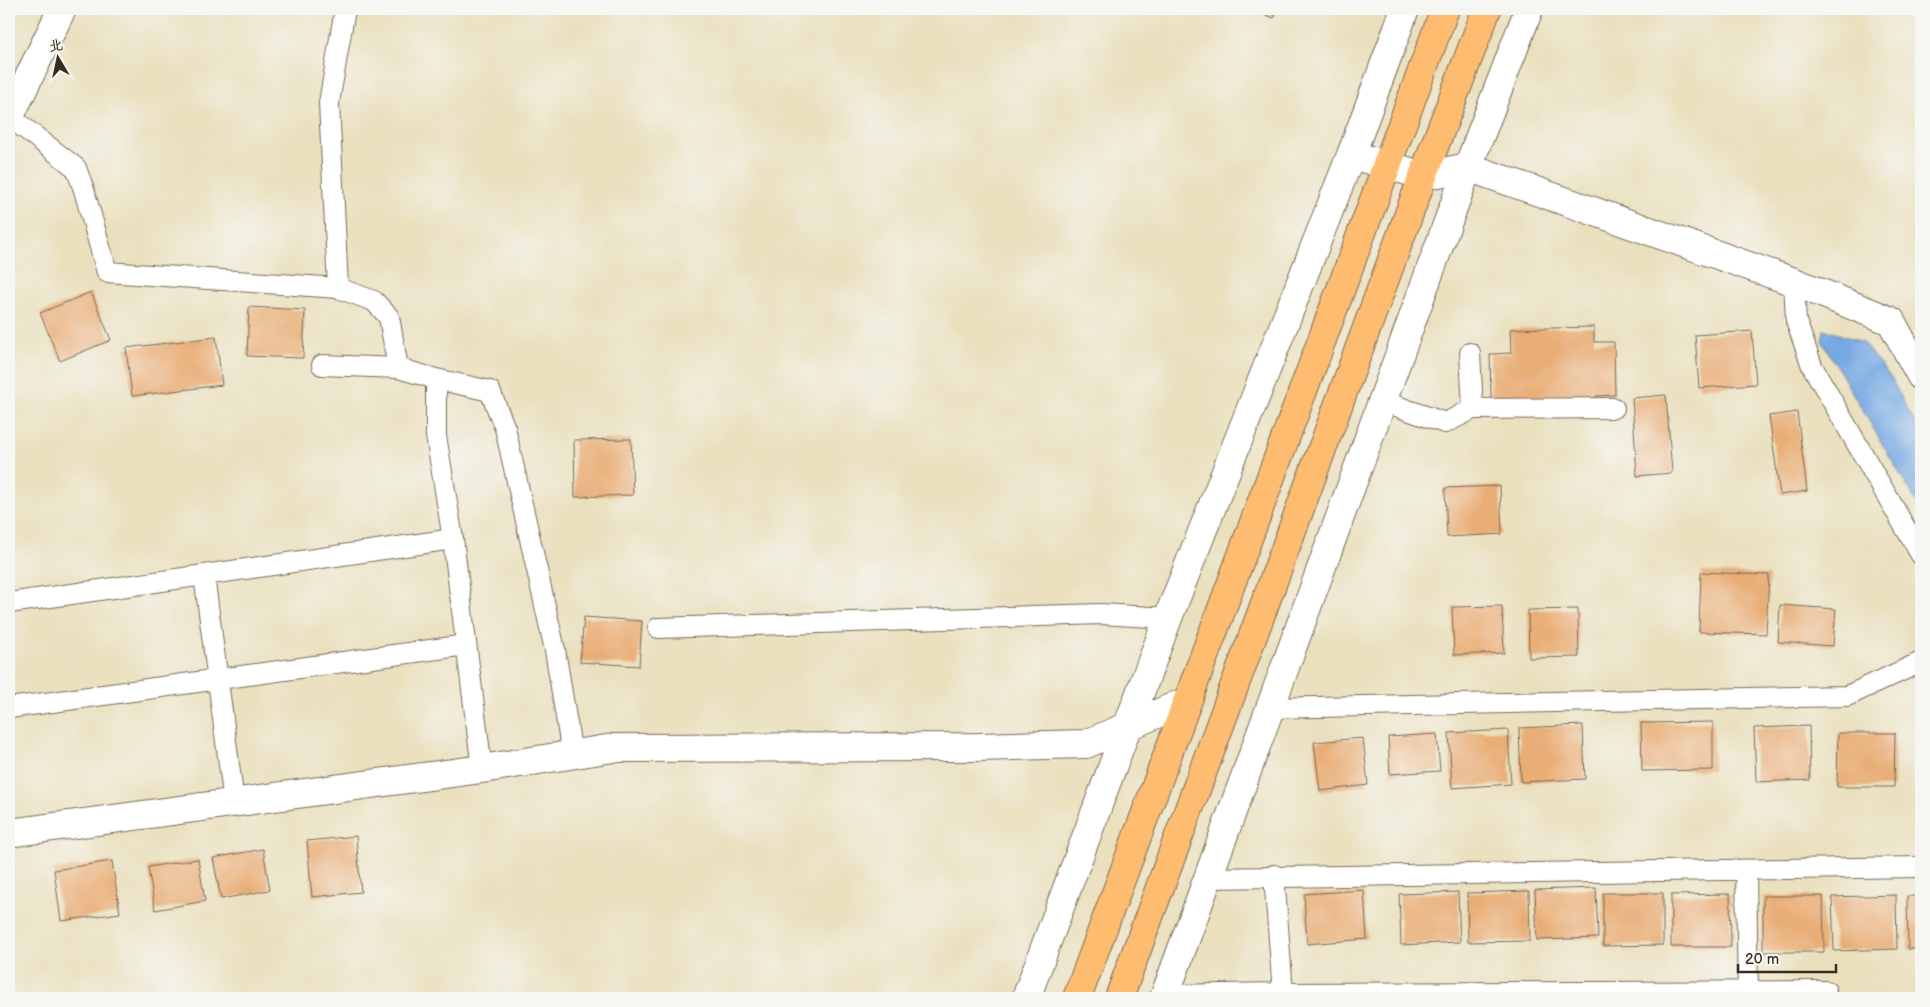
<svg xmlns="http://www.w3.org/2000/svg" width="1930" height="1007" font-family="'Balsamiq Sans','LXGW WenKai TC',sans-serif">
<rect width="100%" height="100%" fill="#f6f6f2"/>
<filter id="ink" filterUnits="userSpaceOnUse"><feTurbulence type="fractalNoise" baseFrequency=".02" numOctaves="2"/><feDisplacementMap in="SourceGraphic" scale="10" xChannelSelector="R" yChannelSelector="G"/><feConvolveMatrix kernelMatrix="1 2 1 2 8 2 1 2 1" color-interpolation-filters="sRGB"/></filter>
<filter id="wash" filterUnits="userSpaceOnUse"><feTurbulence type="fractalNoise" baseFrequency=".0096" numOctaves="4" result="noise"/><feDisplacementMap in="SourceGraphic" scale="20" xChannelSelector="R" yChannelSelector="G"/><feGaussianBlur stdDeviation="1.12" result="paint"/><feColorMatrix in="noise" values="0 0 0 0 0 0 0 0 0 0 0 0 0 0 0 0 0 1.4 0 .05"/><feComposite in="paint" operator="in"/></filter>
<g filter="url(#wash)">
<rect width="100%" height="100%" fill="#eae0be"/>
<!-- water -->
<path fill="#75a9e2" stroke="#586a80" d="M1824,329L1862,342L1891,378L1921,435V510L1822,341Z"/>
<g id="blocks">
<!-- building -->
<path fill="#e9ad76" d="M1248,9H1277L1274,18Z
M91,292L111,340L60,361L40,313Z
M249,307L305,310L303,358L247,356Z
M1594,327V342H1614L1615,395L1596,396V403L1512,406L1513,399H1491L1490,354L1511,353L1510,329Z
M1752,331L1756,384L1699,388L1695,335Z
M216,337L222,385L132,396L126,348Z
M1666,395L1672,473L1637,476L1632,398Z
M1797,412L1807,491L1780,495L1769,416Z
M631,439L633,495L575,497L574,440Z
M1500,486L1502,534L1447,537L1445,488Z
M1701,572L1769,575L1766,634L1699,632Z
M1780,605L1836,609L1833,646L1778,642Z
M1502,606L1504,653L1454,655L1452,607Z
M1578,609L1579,657L1529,658L1528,610Z
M584,617L642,621L639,666L580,662Z
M1713,722V770L1642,771L1641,723Z
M1583,725L1585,779L1521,782L1519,728Z
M1809,726L1810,780L1756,782L1754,728Z
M1508,730L1511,784L1452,788L1449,733Z
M1838,733H1895L1894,787H1837Z
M1437,734L1440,771L1390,774L1388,737Z
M1363,738L1368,785L1320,791L1314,742Z
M356,836L361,892L312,897L307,841Z
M263,849L270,890L221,899L213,858Z
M198,859L205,901L155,910L148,867Z
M112,861L120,913L61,921L54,870Z
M1596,888L1598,938L1537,940L1535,890Z
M1364,890L1367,939L1307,944L1304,894Z
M1529,891L1530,941L1468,942L1467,893Z
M1458,892L1460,942L1401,945L1399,894Z
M1603,893H1663V945L1603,946Z
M1730,894L1731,947H1671V895Z
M1896,895L1897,949L1834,951L1832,897Z
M1763,896H1823L1824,952H1763Z
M1907,896H1921V949H1908Z"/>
</g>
</g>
<g filter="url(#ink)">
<use href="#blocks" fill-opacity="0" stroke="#786a56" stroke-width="1"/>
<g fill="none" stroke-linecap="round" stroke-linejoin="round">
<defs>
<path id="service" d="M10,117L76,168L84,190L107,272L338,288L374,301L389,317L398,368
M1794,282L1796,321L1812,366L1921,555
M338,288L329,103L345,9
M1470,353L1473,409
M322,365L398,368L436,379V436L453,539L482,769
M436,379L490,391L505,428L555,650L572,754
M1382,401L1445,423L1473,409L1614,408
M204,575L234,802
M9,603L453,539
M658,628L1101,614L1168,618
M9,708L466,645
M1269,708L1847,696L1921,662
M1746,870L1748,998
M1274,875L1283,993
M1208,878L1921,867
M1165,995L1283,993L1826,991"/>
<path id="minor" d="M1351,155L1388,165L1423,176
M9,833L482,769L613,748L978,747L1086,744L1187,701
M1026,998L1168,618L1351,155L1405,9
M1164,998L1468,167L1529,9"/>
<path id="tertiary" d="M9,118L62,9
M1423,176L1468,167L1794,282L1891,321L1921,376"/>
<path id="primary" d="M1077,998L1445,9
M1119,998L1423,176L1487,9"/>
</defs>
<!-- service casing -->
<use href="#service" stroke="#786a56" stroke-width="22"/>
<!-- minor casing -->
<use href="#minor" stroke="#786a56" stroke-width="30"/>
<!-- tertiary casing -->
<use href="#tertiary" stroke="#786a56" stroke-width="30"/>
<!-- primary casing -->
<use href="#primary" stroke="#786a56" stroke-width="30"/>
<!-- service -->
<use href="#service" stroke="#fff" stroke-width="20"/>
<!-- minor -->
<use href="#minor" stroke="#fff" stroke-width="28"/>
<!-- tertiary -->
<use href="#tertiary" stroke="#fff" stroke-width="28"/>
<!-- primary -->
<use href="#primary" stroke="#febc70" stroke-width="28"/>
</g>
</g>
<!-- margin -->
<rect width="1930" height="1007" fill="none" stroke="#f6f6f2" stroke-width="30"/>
<!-- north arrow -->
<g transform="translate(58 58) rotate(351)" stroke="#f6f6f2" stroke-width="4" paint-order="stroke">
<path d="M0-4L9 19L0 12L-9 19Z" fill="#3b2a1e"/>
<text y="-8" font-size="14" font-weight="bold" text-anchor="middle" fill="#3b2a1e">北</text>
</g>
<!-- scale -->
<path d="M1738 964v8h98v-8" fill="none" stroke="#3b2a1e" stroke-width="2.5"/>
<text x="1745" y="964" font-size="15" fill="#3b2a1e" stroke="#f6f6f2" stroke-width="4" paint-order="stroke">20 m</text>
</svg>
